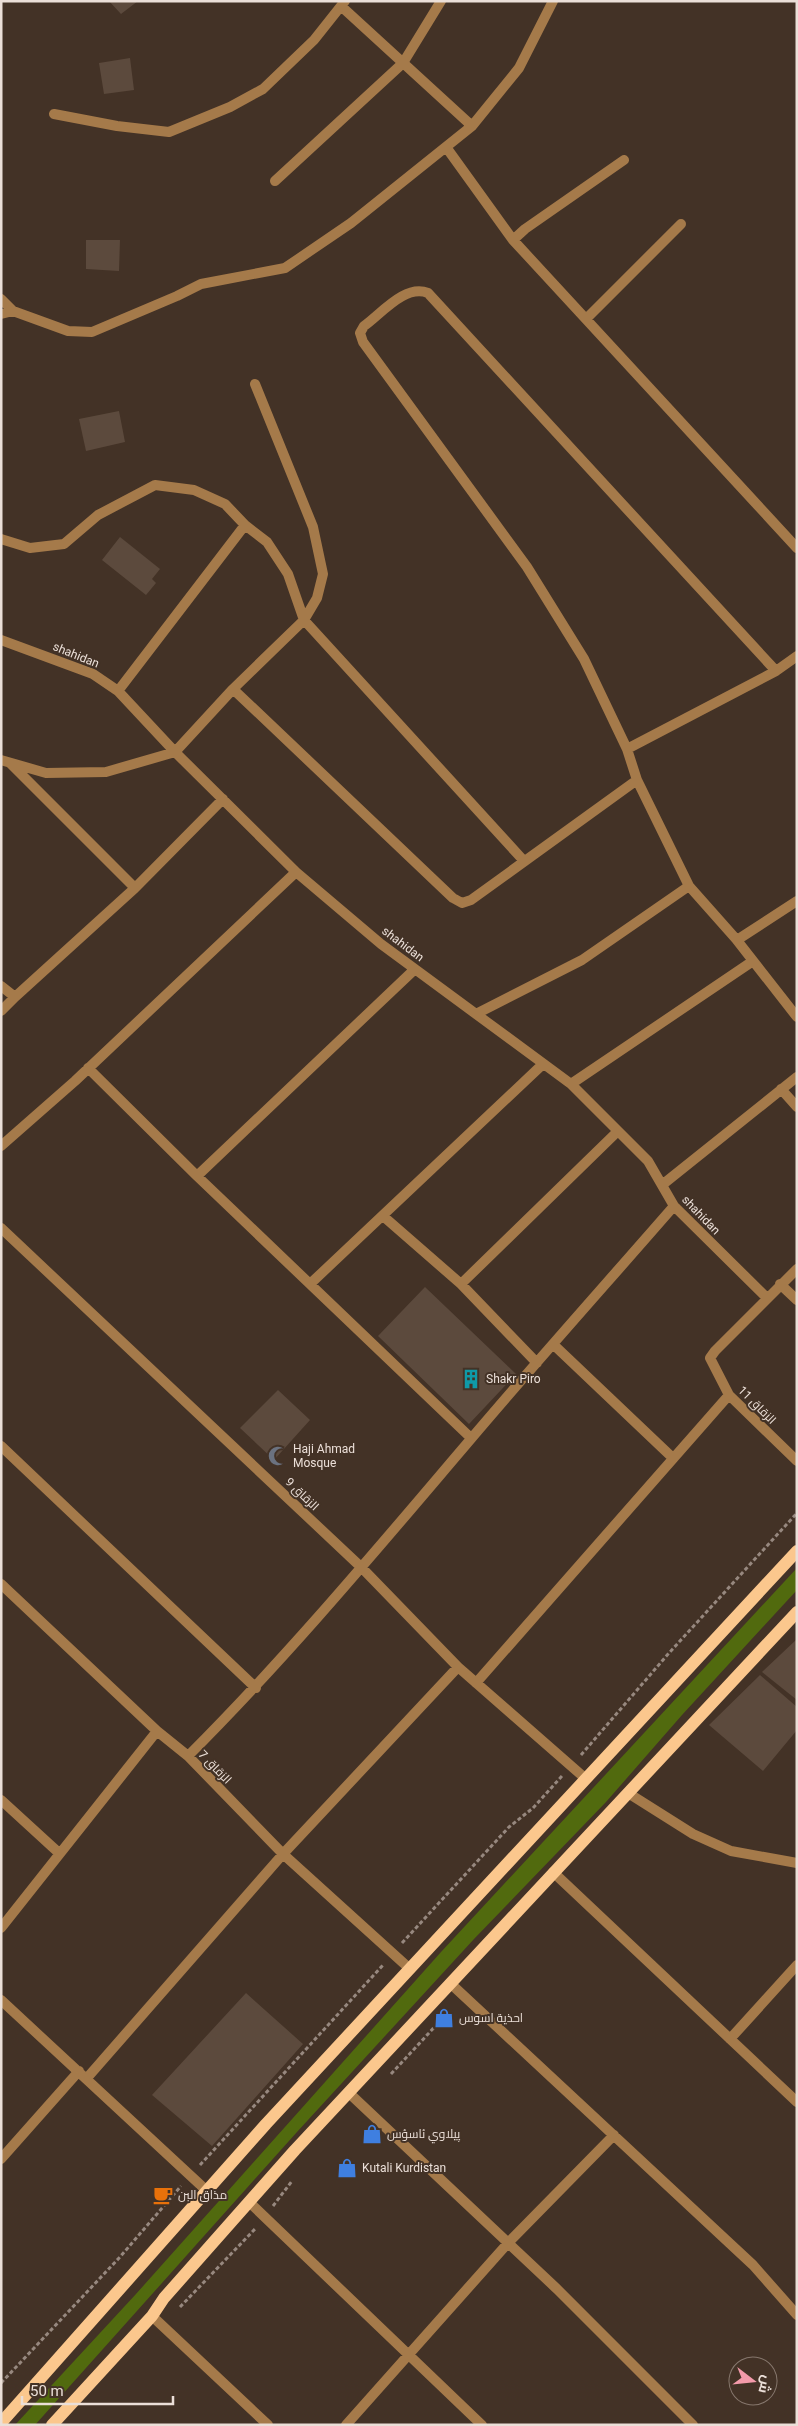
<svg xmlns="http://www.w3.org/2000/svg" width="798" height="2426" font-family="Roboto,Cairo,sans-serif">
<rect width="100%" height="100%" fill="#433226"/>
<!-- green -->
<path fill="#516a0e" d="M797,1568V1590L682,1715L606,1802L474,1939L297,2132L35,2425H15L136,2294L441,1952Z"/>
<!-- building -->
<path fill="#5c4a3d" d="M109,1H138L121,14Z
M130,58L134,90L104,94L99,63Z
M86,240H120L119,271L86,269Z
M119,411L125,442L86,451L79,419Z
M120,537L160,569L152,579L156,583L146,595L102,560Z
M425,1287L516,1374L469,1424L378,1336Z
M278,1390L310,1420L274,1460L240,1428Z
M797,1639V1700L762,1672Z
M760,1675L797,1707V1730L763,1771L709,1725Z
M246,1993L303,2044L212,2146L152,2095Z"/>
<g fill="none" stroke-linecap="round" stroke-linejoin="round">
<!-- path -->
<path stroke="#97887f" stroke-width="3" stroke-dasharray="4 2.5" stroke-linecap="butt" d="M581,1755L669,1653L797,1513
M402,1943L509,1827L533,1808L562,1776
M391,2074L441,2020
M200,2165L383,1965
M273,2206L292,2181
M180,2307L255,2229
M1,2383L120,2257L181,2186"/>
<!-- minor -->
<path stroke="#a57a4a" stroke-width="10" d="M342,7L472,126
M54,114L117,126L169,132L230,107L263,89L314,40L345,1
M446,147L513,240L797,548
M275,181L403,63L441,1
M513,240L525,229L624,160
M1,299L13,311
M1,314L13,311L68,331L92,332L177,296L201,284L285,268L351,223L472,126L519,68L553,1
M586,319L681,224
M1,539L30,548L64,544L98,515L155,485L194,490L225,504L245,525L267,542L288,574L304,620L524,861
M1,640L93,674L118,691L175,752L296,872L381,944L571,1084L648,1161L674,1206L767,1298
M776,671L428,293C405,284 382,313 364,326L360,333L363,342L527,567L584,659L627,749L637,780L689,886L736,939L797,1017
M233,689L453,898L462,903L471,900L637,780
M118,691L245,525
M627,749L776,671L797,656
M1,760L46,773L106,772L175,752L233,689L304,620L317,598L323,574L313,527L255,384
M10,763L135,888L15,997
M135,888L223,799
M737,940L797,901
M1,986L15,997L1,1011
M476,1014L582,960L689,886
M88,1068L197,1176L415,969
M571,1084L753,961
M781,1089L797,1107
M1,1146L75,1081L296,872
M197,1176L471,1438
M662,1185L797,1077
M383,1216L461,1284L537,1363
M1,1228L362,1568L458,1667L586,1779
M797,1269L715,1351L710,1358L729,1395L797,1461
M310,1284L543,1064
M461,1284L618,1131
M780,1284L797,1300
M553,1344L673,1458
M1,1446L256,1688
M1,1584L157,1731L188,1756L283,1854L410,1969
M476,1683L729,1395
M188,1756C288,1656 378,1548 470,1440C537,1361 606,1284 674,1206
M628,1793L693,1834L731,1851L797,1863
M1,1800L59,1853
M553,1872L797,2102
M1,1928L157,1731
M450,1983L753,2265L797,2315
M1,2000L207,2191
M730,2039L797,1965
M87,2078L283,1854L458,1667
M349,2093L557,2289L693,2425
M1,2159L79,2071
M249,2202L482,2425
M152,2316L268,2425
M346,2425L508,2243L614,2135"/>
<!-- primary -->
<path stroke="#fbc78d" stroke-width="12" d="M1,2423L266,2124L797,1551
M52,2425L152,2316L164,2298L295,2150L797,1612"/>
</g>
<!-- icons -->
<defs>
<symbol id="building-bare" viewBox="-9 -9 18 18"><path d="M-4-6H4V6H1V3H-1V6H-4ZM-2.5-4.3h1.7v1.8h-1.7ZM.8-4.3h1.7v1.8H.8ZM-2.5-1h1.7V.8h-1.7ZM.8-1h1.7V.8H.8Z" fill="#0f9aa8" stroke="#433226" stroke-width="2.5" paint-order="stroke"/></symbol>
<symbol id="mosque-bare" viewBox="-9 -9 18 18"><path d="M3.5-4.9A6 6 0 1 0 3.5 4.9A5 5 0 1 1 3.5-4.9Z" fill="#6b7280" stroke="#433226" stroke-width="2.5" paint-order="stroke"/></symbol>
<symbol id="shop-bare" viewBox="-9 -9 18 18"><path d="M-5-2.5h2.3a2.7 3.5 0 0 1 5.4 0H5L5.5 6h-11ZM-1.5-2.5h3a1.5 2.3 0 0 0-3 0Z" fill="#3f7fe0" stroke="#433226" stroke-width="2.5" paint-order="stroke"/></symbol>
<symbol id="cafe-bare" viewBox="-9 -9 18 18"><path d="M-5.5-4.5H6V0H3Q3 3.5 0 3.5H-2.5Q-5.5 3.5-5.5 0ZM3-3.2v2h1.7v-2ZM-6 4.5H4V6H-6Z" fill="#e8710a" stroke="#433226" stroke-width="2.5" paint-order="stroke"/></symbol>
</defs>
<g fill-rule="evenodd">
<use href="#building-bare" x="457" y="1365" width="28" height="28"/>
<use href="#mosque-bare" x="264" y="1442" width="28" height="28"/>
<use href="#shop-bare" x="430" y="2004" width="28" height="28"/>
<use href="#shop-bare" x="358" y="2120" width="28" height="28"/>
<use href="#shop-bare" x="333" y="2154" width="28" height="28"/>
<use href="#cafe-bare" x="149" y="2181" width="28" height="28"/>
</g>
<g text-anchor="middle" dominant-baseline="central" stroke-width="4" stroke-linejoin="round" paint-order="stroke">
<!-- street labels -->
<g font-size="12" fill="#ebdfd8" stroke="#433226">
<text transform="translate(76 655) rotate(22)">shahidan</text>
<text transform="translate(403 944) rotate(37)">shahidan</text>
<text transform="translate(701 1215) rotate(46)">shahidan</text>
<text transform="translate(757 1405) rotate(45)">الزقاق 11</text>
<text transform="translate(302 1494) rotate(44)">الزقاق 9</text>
<text transform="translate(215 1767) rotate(46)">الزقاق 7</text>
</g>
<!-- poi labels -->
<g font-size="12" fill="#ebdfd8" stroke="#433226" text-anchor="start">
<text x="486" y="1379">Shakr Piro</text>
<text x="293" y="1449">Haji Ahmad<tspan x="293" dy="14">Mosque</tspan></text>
<text x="459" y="2018">احذية اسوس</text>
<text x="387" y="2134">پيلاوي ئاسؤس</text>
<text x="362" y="2168">Kutali Kurdistan</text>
<text x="178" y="2195">مذاق البن</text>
</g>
</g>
<!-- border -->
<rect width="798" height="2426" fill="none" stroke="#ebdfd8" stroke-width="5"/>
<!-- north arrow -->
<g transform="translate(753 2381) rotate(106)"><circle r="24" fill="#433226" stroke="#86776d"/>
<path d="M0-4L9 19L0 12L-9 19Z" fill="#f39aaa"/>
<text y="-8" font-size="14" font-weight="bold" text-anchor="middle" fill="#ebdfd8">ش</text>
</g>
<!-- scale -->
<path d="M22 2396v8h151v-8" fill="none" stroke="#ebdfd8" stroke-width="2.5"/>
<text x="30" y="2396" font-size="15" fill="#ebdfd8" stroke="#433226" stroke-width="4" paint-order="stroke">50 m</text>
</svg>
